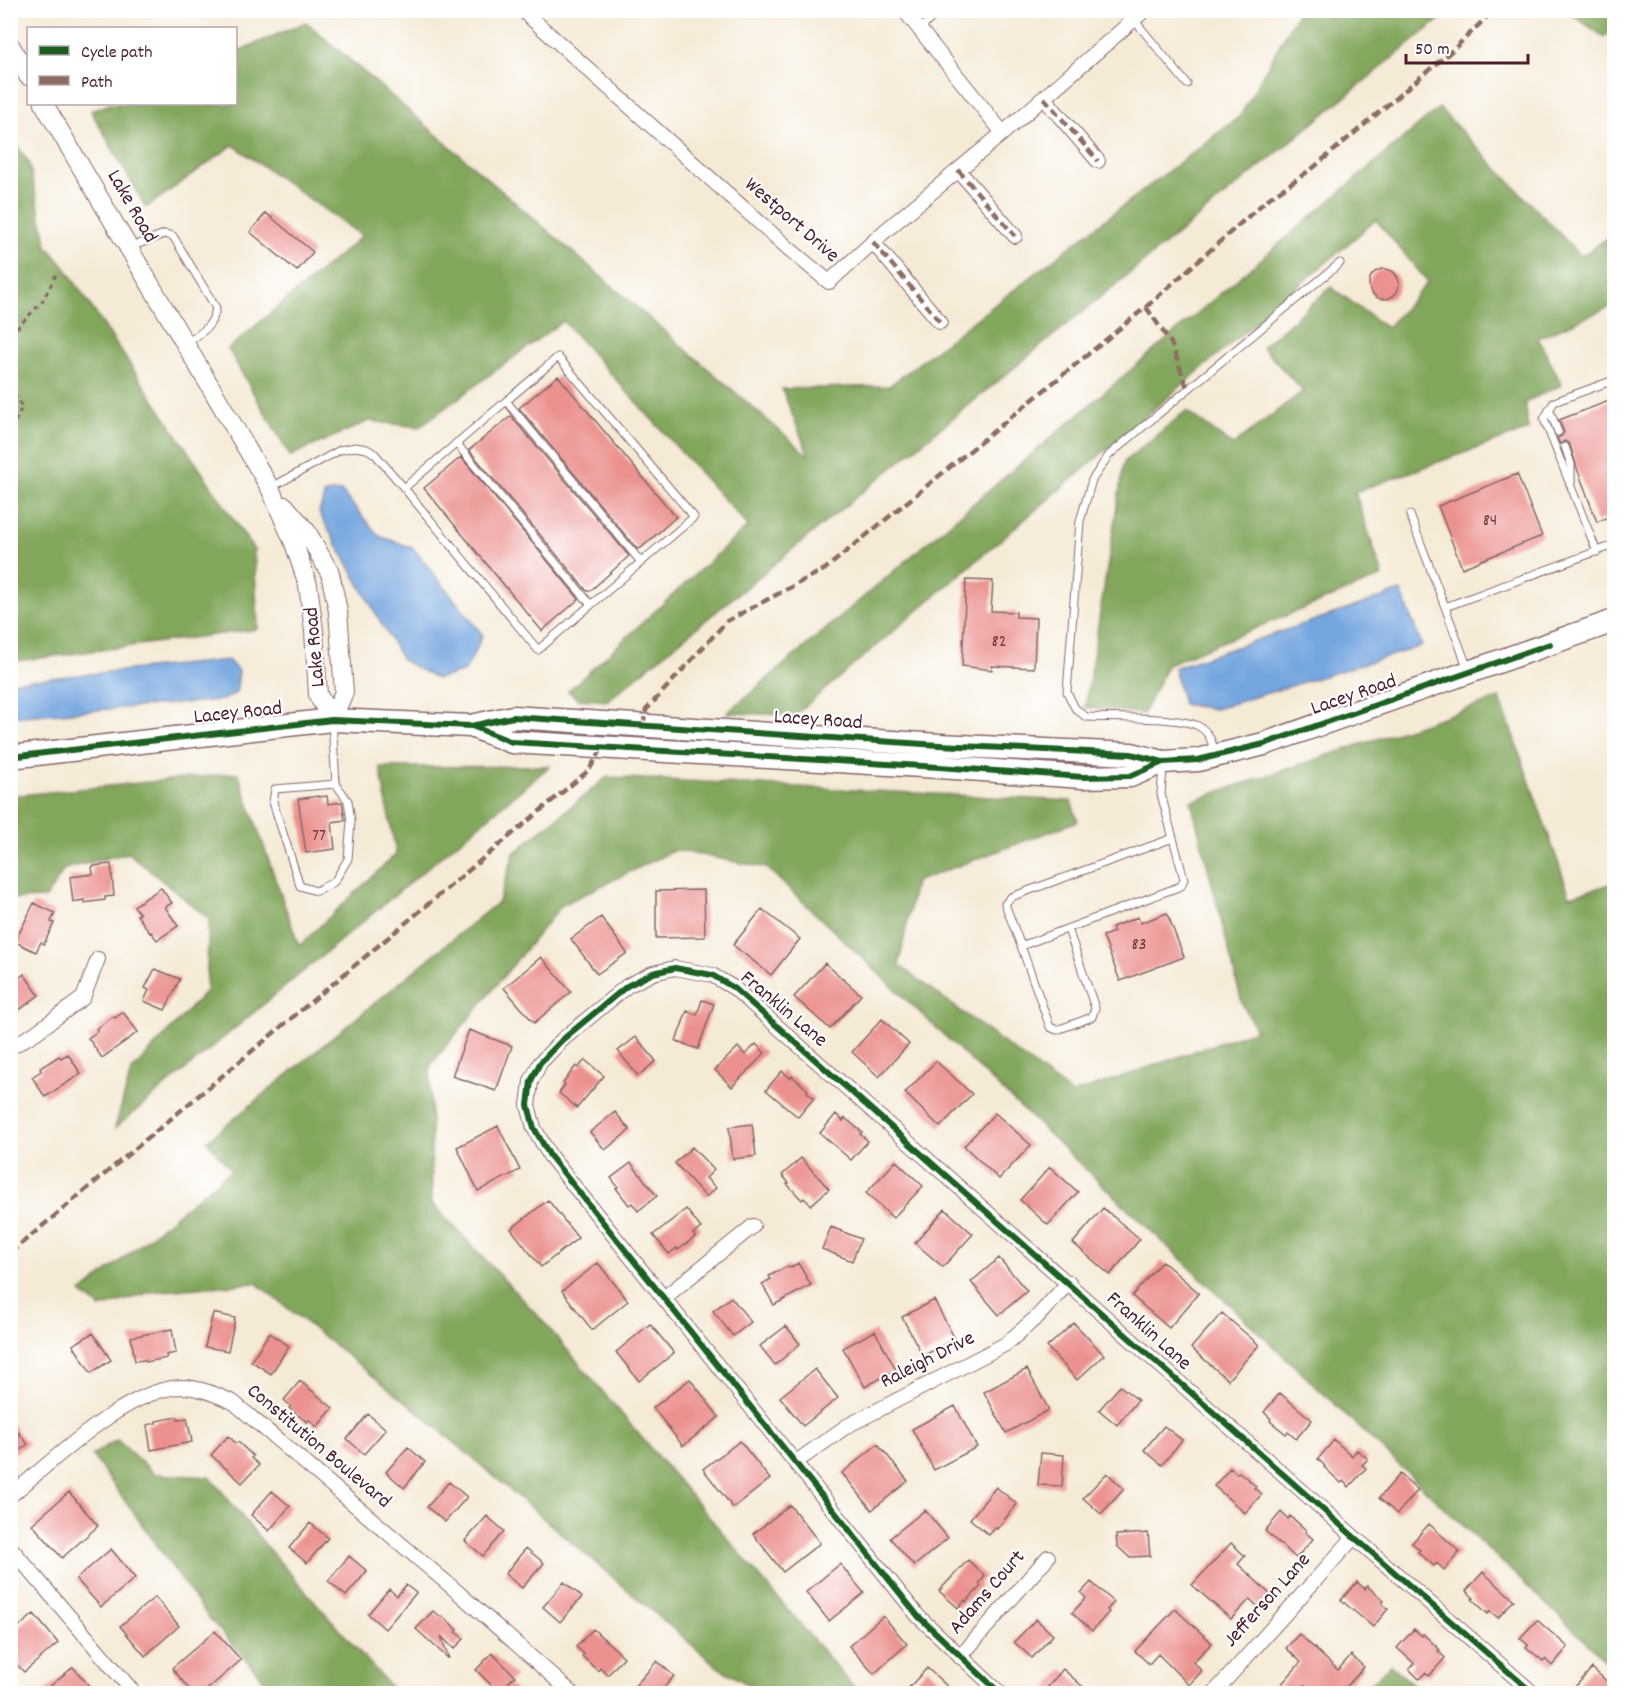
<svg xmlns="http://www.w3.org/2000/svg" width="1625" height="1704" font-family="Dekko,sans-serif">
<rect width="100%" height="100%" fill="#fff"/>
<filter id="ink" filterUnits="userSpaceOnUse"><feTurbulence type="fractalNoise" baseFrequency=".0167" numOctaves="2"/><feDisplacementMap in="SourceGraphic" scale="12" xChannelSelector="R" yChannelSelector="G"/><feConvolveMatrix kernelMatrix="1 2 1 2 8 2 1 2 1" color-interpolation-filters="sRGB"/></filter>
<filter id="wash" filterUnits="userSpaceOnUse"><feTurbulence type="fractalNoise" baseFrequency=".008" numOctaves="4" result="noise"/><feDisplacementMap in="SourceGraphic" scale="24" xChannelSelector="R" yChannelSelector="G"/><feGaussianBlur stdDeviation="1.35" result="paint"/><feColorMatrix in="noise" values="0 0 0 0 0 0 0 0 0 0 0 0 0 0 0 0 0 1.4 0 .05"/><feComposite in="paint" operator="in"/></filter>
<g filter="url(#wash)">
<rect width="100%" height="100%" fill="#f5ead6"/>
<!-- forest -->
<path fill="#82a65b" stroke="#666243" stroke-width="1.5" d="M1299,10L1450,11L607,701L577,699L568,691L748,526L563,321L419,427L369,421L290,456L228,349L362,236L233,145L146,208L91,111L110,104H236V52L306,22L809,456L782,389L889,386L1240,116Z
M1567,11H1614V28L1604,37Z
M1439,108L1581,256L1614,234V305L1538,338L1562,385L1525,402L1528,430L1355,492L1383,576L1168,664L1143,714L1085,707L1124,462L1186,411L1233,445L1303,391L1262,347L1331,287L1387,328L1428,282L1376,220L795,715L727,713Z
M10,135L29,163L47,246L64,266L254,550L258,629L11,662Z
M1500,698L1570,896L1614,883V1668L767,868L675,850L562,905L430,1066L432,1203L542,1320L850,1683L862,1693H763L719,1668L422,1415L256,1283L151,1292L101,1308L81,1293L231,1170L207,1141L499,901L514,853L607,777L1071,801L1078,821L915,882L899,965L1072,1094L1256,1030L1242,1003L1191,801Z
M550,766L115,1128L131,1072L206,991L209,919L128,853L64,869L46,898L11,899V796L238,773L299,946L396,854L380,767Z
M117,1440L155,1474L210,1477L271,1552L396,1693H273L265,1681L208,1617L92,1455Z
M1390,1665L1424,1693H1361Z"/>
<!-- water -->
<path fill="#74a6df" stroke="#5f6285" stroke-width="1.5" d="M341,491L379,536L413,548L483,635L465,671L437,679L402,660L319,513L325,493Z
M1401,591L1422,646L1215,709L1183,704L1174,668Z
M228,660L239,672L236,693L223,700L11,717V682Z"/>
<g id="blocks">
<!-- building -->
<path fill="#eb918f" d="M266,213L313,252L297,271L250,232Z
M1369 284a15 15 0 1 1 30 0a15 15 0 1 1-30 0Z
M558,376L676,517L641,548L637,549L519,408Z
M1614,399V515L1597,522L1577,468L1570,445L1565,441L1560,444L1557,438L1562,436L1564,432L1559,420Z
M511,416L629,556L590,591H587L469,450Z
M461,457L579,599L542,631L424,488Z
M1517,474L1542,536L1462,568L1438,506Z
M966,580L993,581L991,611L1016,612V617L1036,618L1034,668L992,666V670L962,666Z
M318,796V797L327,796L328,804L342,802L345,820L332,822L335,849L306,853L298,799Z
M111,864L114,896L105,897V900L84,903V900L73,902L70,877L93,874L92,866Z
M161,888L172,903L165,907L178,926L157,940L151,932L150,933L137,915L140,914L134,906Z
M704,890L705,937L656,938V891Z
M34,903L55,913L51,922L54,923L44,944L41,942L36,952L15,942Z
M762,909L800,939L771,975L733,945Z
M1167,913L1184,957L1120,981L1103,936L1114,932L1112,927L1138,917L1140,923Z
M601,917L627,953L597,974L571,939Z
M541,957L571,992L534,1023L504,988Z
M825,963L861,995L830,1029L794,997Z
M155,969L180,979L165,1010L144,1001L149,990L145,988Z
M24,974L39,995L10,1017V985Z
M702,1000L714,1004L698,1049L676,1041L687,1011L697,1015Z
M123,1012L138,1032L102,1058L88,1038L98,1031L96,1029L114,1016L115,1018Z
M882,1019L909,1044L879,1077L852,1052Z
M469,1030L512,1046L496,1091L452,1076Z
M636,1037L656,1061L638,1076L618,1051Z
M756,1044L765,1053L732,1087L715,1070L738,1047L745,1055Z
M68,1054L81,1074L45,1097L32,1077L41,1071L40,1068L59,1056L61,1058Z
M585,1060L604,1076L577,1108L559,1093L565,1085L563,1083L576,1066L578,1068Z
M936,1061L972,1094L940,1127L905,1093Z
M782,1071L790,1078L792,1076L808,1090L807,1092L814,1098L798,1117L766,1090Z
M615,1112L630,1130L605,1150L590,1132Z
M995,1113L1031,1145L999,1179L964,1146Z
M836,1114L843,1121L845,1118L862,1132L860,1134L868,1141L851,1160L820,1133Z
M752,1124L756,1156L733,1159L729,1127Z
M498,1126L520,1170L478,1191L457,1147Z
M692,1147L714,1170L706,1178L716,1188L706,1197L675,1163Z
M801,1158L829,1189L811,1205L804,1198L802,1200L787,1184L789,1183L782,1175Z
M896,1161L923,1186L893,1218L866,1193Z
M631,1163L657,1196L638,1211L632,1203L629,1205L616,1188L618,1187L611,1178Z
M1050,1167L1078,1192L1048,1225L1020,1200Z
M548,1200L578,1238L541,1267L511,1229Z
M1103,1208L1140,1239L1110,1275L1073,1243Z
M686,1209L701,1228L693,1234L695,1237L678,1250L677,1248L669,1254L653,1235Z
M945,1209L973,1234L943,1267L915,1243Z
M831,1227L861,1239L852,1261L822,1249Z
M999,1258L1027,1291L999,1315L971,1282Z
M1162,1261L1199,1293L1169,1328L1132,1296Z
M598,1263L628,1301L592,1330L562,1291Z
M798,1263L811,1285L774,1305L762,1284L771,1279L769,1276L788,1266L790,1268Z
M731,1297L751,1322L733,1336L713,1311Z
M934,1300L955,1339L923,1356L902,1317Z
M213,1313L235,1318L228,1351L205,1347Z
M1222,1313L1259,1345L1228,1380L1191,1348Z
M1074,1323L1104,1355L1077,1380L1047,1347Z
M650,1324L674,1353L639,1381L616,1352Z
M786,1326L800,1344L775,1365L760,1346Z
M172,1329L176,1353L166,1355L167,1358L146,1362L145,1360L135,1361L131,1337Z
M875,1331L896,1370L865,1387L843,1348Z
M93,1333L111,1360L91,1373L73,1345Z
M269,1333L289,1346L271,1374L251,1361Z
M815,1369L838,1398L803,1426L780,1397Z
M1027,1369L1049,1410L1006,1433L984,1392Z
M690,1379L719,1417L683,1446L653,1408Z
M300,1381L333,1408L317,1427L309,1420L307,1422L289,1408L291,1406L284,1400Z
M1120,1386L1138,1400L1117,1425L1099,1410Z
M1280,1393L1312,1420L1296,1439L1288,1432L1286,1434L1270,1421L1271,1419L1264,1412Z
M955,1406L977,1447L934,1470L912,1429Z
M368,1414L386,1429L364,1454L347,1439Z
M177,1417L178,1420L187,1418L192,1442L151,1450L147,1425L156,1423V1421Z
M10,1422L28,1444L10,1457Z
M1164,1426L1182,1440L1162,1465L1144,1450Z
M228,1436L236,1443L238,1442L253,1456L251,1458L259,1465L242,1483L211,1455Z
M1334,1440L1352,1456L1357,1450L1368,1459L1362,1465L1366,1468L1349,1487L1343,1481L1341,1483L1324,1467L1325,1466L1318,1459Z
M740,1441L770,1479L733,1508L703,1469Z
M878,1444L908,1481L872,1510L842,1473Z
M408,1447L425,1462L404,1488L386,1472Z
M1041,1453L1064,1455L1062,1486L1038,1485Z
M1230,1468L1237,1474L1239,1472L1256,1486L1254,1488L1262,1494L1245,1513L1214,1486Z
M1107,1473L1124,1489L1101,1514L1083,1498Z
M1400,1474L1418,1490L1397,1514L1379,1498Z
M449,1482L467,1497L445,1522L427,1507Z
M996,1487L1017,1504L997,1529L996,1527L989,1535L970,1519Z
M272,1491L290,1506L269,1531L251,1515Z
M69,1492L98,1526L62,1558L32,1524Z
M790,1505L820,1543L783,1572L753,1534Z
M925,1510L948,1538L914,1566L890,1538Z
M1281,1512L1288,1519L1290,1516L1306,1530L1305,1532L1313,1539L1296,1558L1265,1531Z
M487,1516L504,1531L483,1556L465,1541Z
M310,1523L328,1538L307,1563L289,1548Z
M1429,1524L1460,1552L1444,1570L1437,1563L1434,1566L1418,1552L1420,1550L1412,1543Z
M1148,1533L1150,1556L1129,1557L1117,1546L1116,1535Z
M1231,1543L1245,1556L1238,1564L1270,1594L1258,1607L1250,1599L1231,1619L1192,1585Z
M526,1548L544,1563L522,1588L505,1574Z
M111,1549L135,1578L101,1607L76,1579Z
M349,1556L367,1571L346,1596L328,1581Z
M968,1560L985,1576L979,1584L981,1586L966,1602L965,1600L958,1608L939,1591Z
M840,1564L864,1593L829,1621L806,1592Z
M1483,1572L1514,1600L1498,1618L1490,1611L1488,1614L1472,1599L1474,1598L1466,1591Z
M564,1582L582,1597L560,1622L543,1607Z
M1091,1582L1114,1602L1107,1610L1109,1612L1092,1631L1072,1613L1086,1598L1081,1593Z
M1357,1582L1365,1589L1367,1586L1384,1601L1382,1603L1388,1609L1373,1627L1341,1600Z
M406,1585L416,1593L385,1629L368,1614L389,1589L397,1596Z
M155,1597L179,1626L145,1656L120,1626Z
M1175,1609L1212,1643L1193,1662L1202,1671L1189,1685L1158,1654L1149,1664L1135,1651Z
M433,1611L441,1617L442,1616L458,1630L456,1632L464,1639L454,1649L441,1636L449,1659L416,1629Z
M34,1614L58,1643L24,1672L10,1657V1634Z
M883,1616L907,1644L874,1674L849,1646Z
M1036,1619L1053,1635L1032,1658L1014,1642Z
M1537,1620L1568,1647L1552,1666L1545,1659L1543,1661L1526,1647L1528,1645L1520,1638Z
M593,1629L624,1657L608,1675L600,1668L598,1671L582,1656L584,1654L576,1647Z
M1414,1629L1422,1636L1423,1634L1440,1650L1438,1651L1445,1658L1429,1676L1425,1673L1419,1679L1409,1669L1414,1663L1397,1648Z
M215,1631L241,1660L202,1694H193L172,1668Z
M1299,1634L1338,1670L1351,1655L1364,1667L1340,1694H1314L1305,1685L1298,1694H1286L1279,1687L1301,1662L1286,1648Z
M492,1653L515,1676L508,1683L519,1694H500L476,1670Z
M657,1661L674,1676L659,1694H644L635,1686Z
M73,1667L96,1694H41Z
M927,1668L956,1694H903Z
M1592,1668L1614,1688V1694H1583L1575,1687Z
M1063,1669L1091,1694H1054L1047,1688Z"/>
</g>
</g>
<g filter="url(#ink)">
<use href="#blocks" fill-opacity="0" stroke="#866667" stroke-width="1.5"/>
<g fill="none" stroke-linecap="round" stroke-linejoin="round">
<defs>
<path id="service" d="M1126,10L1187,84
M920,29L941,10
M131,247L164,234L173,236L216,308C213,327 200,334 185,344
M506,401L641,562
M1549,409L1558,432
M456,443L591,605
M1565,447L1571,464V483
M270,488L340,450L355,447L367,449L375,454L404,488L538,650L694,517L558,357L404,488
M1410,515L1445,607
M1597,552L1544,419L1554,402L1614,380
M1468,669L1445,607L1614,545
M332,722L336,784L348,801L351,821L348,859L334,882L316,891L300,886L273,802L275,789L336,784
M1215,753C1212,742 1209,731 1198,726C1178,716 1111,718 1086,717L1075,708L1067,692L1080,521L1092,480L1109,455L1340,263
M1163,767L1161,794L1184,879L1181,886L1021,946L1005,904L1011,897L1173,838
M1021,946L1050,1027L1057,1030L1092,1017L1095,1008L1068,929"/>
<path id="minor" d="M522,10L788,248L829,282L885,231L1003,133L1145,10
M904,10L1003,133
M1044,98L1098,161
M958,170L1015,236
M873,242L940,322
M10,1048L35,1033L83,998L98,959
M664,1298L753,1226
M796,1462L847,1426L1006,1344L1038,1316L1069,1282
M10,1496C53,1461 129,1386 184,1387C202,1388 217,1395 233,1402L453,1588L573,1694
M10,1547L135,1694
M960,1657L1048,1557
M1001,1694L918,1616L550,1156L534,1128L528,1105L531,1081L540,1063L562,1040L627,986L653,973L675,968L712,975L734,988L1354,1537L1534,1694
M1213,1694L1354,1537"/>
<path id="tertiary" d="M10,45L28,76
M44,104L270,488L294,543L308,585L314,631L318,695L332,720
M285,506L307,532L330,573L338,611L344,692L332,720"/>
<path id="primary" d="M471,726L512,742L939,767L1083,777L1130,776L1163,762
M10,757L332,720L471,726L513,717L939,745L1131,754L1163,762L1198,760L1264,744L1614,621"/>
</defs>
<!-- service casing -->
<use href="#service" stroke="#866667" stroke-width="9"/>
<!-- minor casing -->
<use href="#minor" stroke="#866667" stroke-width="16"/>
<!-- tertiary casing -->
<use href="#tertiary" stroke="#866667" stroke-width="20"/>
<!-- primary casing -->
<use href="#primary" stroke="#866667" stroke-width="25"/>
<!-- path -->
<path stroke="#866667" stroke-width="3" stroke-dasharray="4.5 4.5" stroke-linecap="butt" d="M10,335L42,302L58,271
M10,386L22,407L10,433"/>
<!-- service -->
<use href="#service" stroke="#fff" stroke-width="7"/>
<!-- minor -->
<use href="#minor" stroke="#fff" stroke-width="14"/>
<!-- tertiary -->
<use href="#tertiary" stroke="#fff" stroke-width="18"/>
<!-- primary -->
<use href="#primary" stroke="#fff" stroke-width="22"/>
<!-- quiet -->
<path stroke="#8d6e63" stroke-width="4.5" stroke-dasharray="9 4.5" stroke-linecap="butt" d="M1044,98L1098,161
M958,170L1015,236
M873,242L940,322
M1146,307L1171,343L1188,390
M643,726L646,710L727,621L825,569L1146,307L1268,199L1313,168L1455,48L1494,10
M10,1253L589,770L603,747"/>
<defs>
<path id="cycleway" d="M472,726L512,742L939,767L1083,777L1130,776L1163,762
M10,757L332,720L471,726L513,717L939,745L1131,754L1163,762L1198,760L1264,744L1550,644
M1001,1694L918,1616L550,1156L534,1128L528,1105L531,1081L540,1063L562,1040L627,986L653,973L675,968L712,975L734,988L1354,1537L1534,1694"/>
</defs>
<!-- cycleway casing -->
<use href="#cycleway" stroke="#fff" stroke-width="10"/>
<!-- cycleway -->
<use href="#cycleway" stroke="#1b5e20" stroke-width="6"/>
</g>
</g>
<g text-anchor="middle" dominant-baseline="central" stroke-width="4.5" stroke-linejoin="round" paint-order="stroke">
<!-- number labels -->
<g font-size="18" fill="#723c44">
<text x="1490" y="521">84</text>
<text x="999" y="642">82</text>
<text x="319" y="836">77</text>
<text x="1139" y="945">83</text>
</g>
<!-- street labels -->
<g font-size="21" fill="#4a1f2b" stroke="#fff">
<text transform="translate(131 207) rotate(60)">Lake Road</text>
<text transform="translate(791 221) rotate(41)">Westport Drive</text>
<text transform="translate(316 647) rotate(-95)">Lake Road</text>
<text transform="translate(1354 696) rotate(-19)">Lacey Road</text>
<text transform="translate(238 714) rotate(-6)">Lacey Road</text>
<text transform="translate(818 721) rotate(4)">Lacey Road</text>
<text transform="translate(783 1010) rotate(40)">Franklin Lane</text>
<text transform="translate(1148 1332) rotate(42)">Franklin Lane</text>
<text transform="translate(928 1361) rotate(-27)">Raleigh Drive</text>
<text transform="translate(318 1447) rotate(40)">Constitution Boulevard</text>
<text transform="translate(988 1593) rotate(-49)">Adams Court</text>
<text transform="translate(1268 1601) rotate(-48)">Jefferson Lane</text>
</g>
</g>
<!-- margin -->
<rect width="1625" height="1704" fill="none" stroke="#fff" stroke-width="36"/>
<!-- legend -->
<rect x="27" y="27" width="210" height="78" fill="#ffffff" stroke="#b7a5aa" stroke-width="1.5"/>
<rect x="39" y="46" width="30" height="9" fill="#1b5e20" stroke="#b7a5aa" stroke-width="1.5"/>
<text x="81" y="57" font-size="18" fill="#4a1f2b">Cycle path</text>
<rect x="39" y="76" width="30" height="9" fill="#8d6e63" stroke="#b7a5aa" stroke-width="1.5"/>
<text x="81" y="87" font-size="18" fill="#4a1f2b">Path</text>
<!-- scale -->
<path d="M1406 54v9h122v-9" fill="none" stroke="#4a1f2b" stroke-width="3"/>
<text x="1415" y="54" font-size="18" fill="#4a1f2b" stroke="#ffffff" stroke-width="4.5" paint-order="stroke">50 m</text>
</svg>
